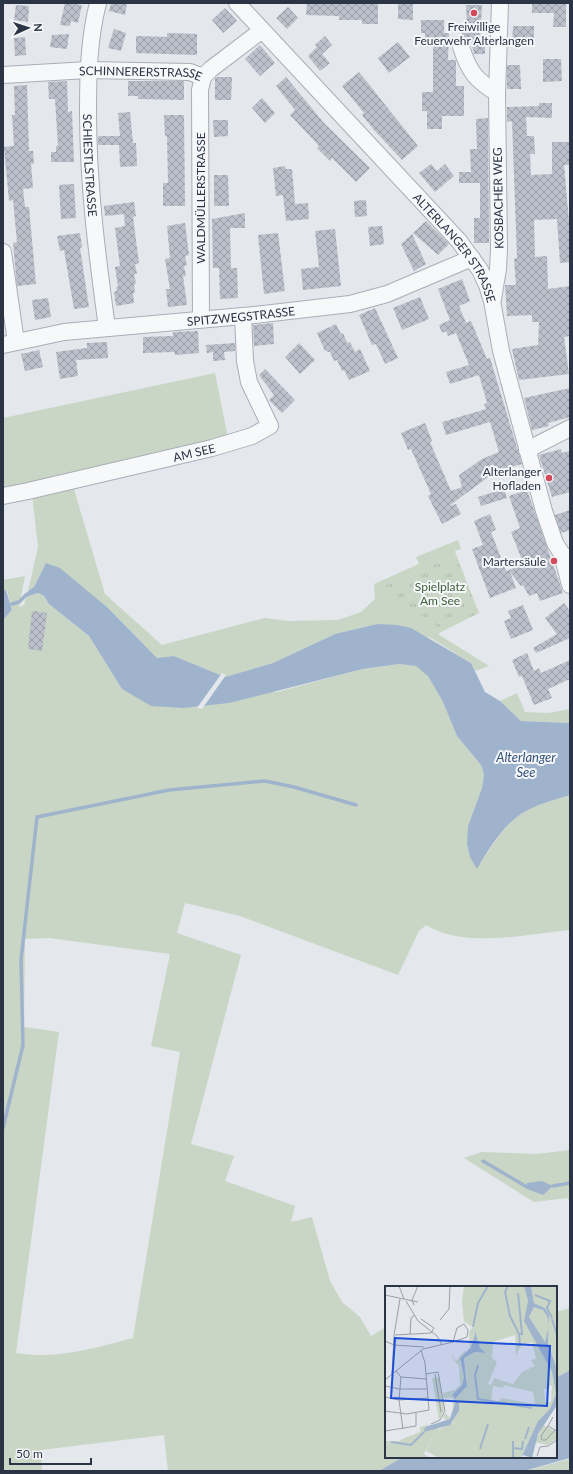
<svg xmlns="http://www.w3.org/2000/svg" width="573" height="1474" font-family="Lato,sans-serif">
<defs>
<pattern id="park-tufts" width="24" height="20" patternUnits="userSpaceOnUse"><rect width="24" height="20" fill="#c9d6c5"/><path d="M3 7l-1-3M5 7V3M7 7l1-3M15 17l-1-3M17 17v-4M19 17l1-3" fill="none" stroke="#adb8ab"/></pattern>
<pattern id="building-cross-hatch" width="8" height="8" patternUnits="userSpaceOnUse"><rect width="8" height="8" fill="#bbc0ca"/><path d="M0 0l8 8M0 8l8-8" fill="none" stroke="#989da6"/></pattern>
</defs>
<rect width="100%" height="100%" fill="#e4e7ec"/>
<!-- green -->
<path fill="#c9d6c5" fill-rule="evenodd" d="M215,373L228,438L3,489V418Z
M73,486L105,594L162,645L265,618L288,621L338,620L361,612L375,599L374,584L419,564L416,557L458,540L461,549L455,551L457,557L454,555L382,587L443,631L438,634L489,666L475,671L471,663L431,638L377,624L335,634L273,663L225,677L174,656L157,658L108,608L46,563L34,587L28,591L38,547L32,494Z
M25,576L19,607L24,605L26,597L38,593L44,596L49,604L89,636L122,689L277,692L363,669L399,664L416,666L428,675L442,700L457,736L481,765L484,774L482,788L468,826L477,868C490,850 501,828 521,814C535,805 554,800 570,795V930C528,934 464,949 426,925L419,931L398,975L240,916L185,903L177,933L241,955L191,1144L234,1156L225,1181L295,1206L291,1222L312,1217L330,1281L342,1302L360,1317L371,1336L386,1327V1457H403L379,1471H168L164,1435L41,1450L42,1471H3V620L12,610L7,590H3V580ZM49,938L170,954L151,1046L180,1052L133,1338C94,1348 56,1360 16,1353L59,1032L24,1027L25,939Z
M517,693L525,712L548,713L570,709V723L521,721L500,701Z
M570,1150V1204L568,1198L534,1202L464,1158L481,1152L537,1154Z
M570,1308V1370L556,1378V1312Z
M570,1459V1471H524H525Z"/>
<!-- park -->
<path fill="url(#park-tufts)" d="M454,555L457,557L479,613L443,631L381,587Z"/>
<!-- water -->
<path fill="#9fb4cc" d="M46,563L60,568L108,608L157,658L174,656L225,677L273,663L335,634L377,624L397,625L411,628L471,663L485,692L500,701L521,721L570,723V795C554,800 535,805 521,814C502,827 489,849 477,869L470,857L467,844L468,826L482,788L484,774L481,765L457,736L442,700L428,676L416,666L399,664L363,669L229,703L183,708L151,706L122,689L89,636L49,604L44,596L38,593L26,597L28,591L34,587Z
M3,590H6L12,610L3,620Z
M542,1181L553,1186L543,1195L527,1189V1183Z
M570,1370V1458L524,1471H379L403,1457H556V1378Z"/>
<!-- pier -->
<path fill="#e4e7ec" d="M222,673L226,675L202,709L197,708Z"/>
<g fill="none" stroke-linecap="round" stroke-linejoin="round">
<!-- stream -->
<path stroke="#9fb4cc" stroke-width="3.5" d="M12,604L19,602L27,594
M3,1128L23,1045L21,960L37,817L169,790L265,781L294,787L356,805
M483,1161L527,1187
M553,1186L570,1183"/>
</g>
<!-- building -->
<path fill="url(#building-cross-hatch)" d="M65,3L82,5L78,23L71,21L70,26L60,25Z
M111,3H127L125,15L109,11Z
M307,3H378V24H362V20H339V16L306,15Z
M398,3H413V20L398,19Z
M532,3H566V27H553L554,13H532Z
M16,5L29,6L28,22L14,20Z
M466,5H482L480,43H485V54H474L471,40L462,38V29H467Z
M288,7L298,18L287,29L276,18Z
M225,8L237,21L223,33L212,20Z
M421,20H444V33H449L448,60H456V86H464V116H442V129H427V111H422V92H433V47H425V33H421Z
M513,26H534V46H512Z
M114,29L126,33L121,51L108,48Z
M167,33L197,34V55L136,53V36L167,37Z
M69,34L67,49L50,47L52,35Z
M325,36L332,45L322,54L330,63L320,71L308,56L317,47L315,45Z
M25,37L26,55L15,56L14,38Z
M398,42L410,57L389,73L378,58Z
M260,45L275,63L260,76L245,59Z
M543,59H561L562,81L543,82Z
M507,65H520L521,89H507Z
M359,72L418,146L402,160L374,130L362,115L364,113L342,86Z
M217,77H232L231,100H215V78Z
M286,77L324,123L370,168L356,182L332,158L330,161L317,148L319,146L290,115L295,110L276,86Z
M67,81L68,112L72,111L74,162H51V152H56V146H58L55,99H49L48,82Z
M128,81H184V100L138,99V96H128Z
M27,85L29,151H33L34,164H31L33,188L23,189L25,207H29L36,284L17,286L13,243L17,242L13,200L9,201L4,147L14,146L12,115H15L14,86Z
M262,98L275,113L265,123L252,108Z
M539,103H552V118L526,117L527,136H534L535,154H530L531,175L552,174V142H570V165H564L570,233V262L560,263L557,219L534,220L535,257L547,256L548,289L570,286V336L564,337L569,374L519,380L512,349L538,345L539,322H532V315L507,316L505,285H516L514,259L517,258L512,121L507,122V107L539,106Z
M130,112L133,143H136L137,166L120,167L119,145H98V136H120L118,113Z
M164,115H184L185,206H163V183H168L167,136H165Z
M488,118L489,243H474V218H480V183H459V172H471L470,149H477L476,119Z
M213,120H228V136L214,137Z
M431,164L437,171L445,164L454,176L435,192L419,173Z
M285,166L286,169H292L295,204L308,203L309,219L286,221L283,195L276,196L273,168Z
M214,175H228L229,206H214Z
M74,184L76,218L61,219L59,185Z
M366,200L367,216L355,217L354,201Z
M134,202L136,216L133,217L139,263L135,264L137,274H134L136,284H134L135,293H133L134,303L116,306L114,292L117,291L116,287H118L115,267L120,266L115,228L125,226L124,214L105,216L104,206Z
M245,213V228H230L231,268H237L238,298L220,299L219,268H213L212,219Z
M426,221L449,244L438,255L413,233Z
M185,223L189,255L185,256L187,265L184,266L186,276H183L187,305L168,307L166,289H170L165,259L170,258L167,226Z
M382,226L384,244L370,246L368,227Z
M335,229L341,286L303,290L301,269L319,267L315,231Z
M80,233L82,247L80,248L89,307L74,309L64,250L60,251L57,236Z
M278,233L285,291L264,294L258,235Z
M412,234L426,264L414,271L401,244Z
M462,279L470,301L459,306L466,323L471,321L487,359L490,358L522,464L501,470L491,475L449,506L456,504L461,514L442,524L428,496L431,494L411,449L408,450L401,433L425,423L432,441L430,442L451,491L462,487L459,475L482,459L499,452L490,422L446,435L442,422L486,409L484,404L487,403L479,375L450,384L446,372L469,365L456,333L448,336L446,331L442,333L439,325L450,320L438,289Z
M420,297L429,319L402,330L393,308Z
M48,298L51,317L35,320L32,300Z
M375,308L398,358L385,364L376,344L372,345L359,315Z
M273,323L274,344L254,346L253,325Z
M336,324L341,334L343,333L347,343L350,342L355,352L360,349L370,371L349,380L344,370L342,371L337,360L334,361L330,352H328L326,350L325,351L317,333Z
M198,331L199,353L175,355L174,352L143,353V337L173,336V332Z
M107,342L108,358L76,360L78,376L60,379L56,352L87,348V343Z
M235,343V351L224,352L225,360L213,361V352L207,353L206,345Z
M299,343L315,360L300,374L285,357Z
M39,350L43,367L25,371L21,354Z
M265,369L295,400L282,413L269,400L274,395L259,375Z
M570,388V417L548,423L549,426L532,430L524,398Z
M561,449L562,453L570,451V492L552,497L539,455Z
M504,489L507,498L481,506L478,497Z
M527,490L563,593L540,601L537,593L529,596L523,585L521,586L510,572L516,588L490,598L472,549L483,545L474,521L490,514L496,530L491,532L506,571L524,565L511,532L520,528L509,496Z
M570,510V530L561,533L555,515Z
M564,603L570,611V638L536,653L533,648L557,634L545,618Z
M523,605L533,630L511,639L504,621L511,618L508,611Z
M32,611L47,613L42,651L28,649Z
M527,653L534,671L539,668L541,673L570,660V679L548,689L552,698L534,705L522,676L519,677L512,660Z"/>
<g fill="none" stroke-linecap="round" stroke-linejoin="round">
<defs>
<g id="minor">
<path id="s1" d="M98,3C89,38 88,75 88,111C88,186 97,254 107,328"/>
<path id="s2" d="M237,3L459,241L480,270L487,285L492,301L501,351L544,511L555,543L562,554L570,561"/>
<path d="M461,47C469,71 475,80 497,93"/>
<path id="s3" d="M3,75L88,70L190,72L203,77L211,69L261,31"/>
<path d="M3,252L16,342"/>
<path d="M493,299L498,269L499,250L497,93L500,3"/>
<path d="M201,319L200,90L203,77"/>
<path id="s4" d="M3,345L64,332L254,315L350,304L387,294L472,258"/>
<path d="M527,450L570,428"/>
<path id="s5" d="M3,496L28,491L212,448L252,436L270,426L249,382L245,361L243,316"/>
<path d="M562,554L570,585"/>
</g>
</defs>
<!-- minor casing -->
<use href="#minor" stroke="#a9aeb7" stroke-width="18"/>
<!-- minor -->
<use href="#minor" stroke="#f7f8fa" stroke-width="16"/>
</g>
<!-- markers -->
<g fill="#d1495b" stroke="#f4f6f9" stroke-width="1.5">
<circle cx="474" cy="13" r="4"/>
<circle cx="549" cy="478" r="4"/>
<circle cx="554" cy="561" r="4"/>
</g>
<g text-anchor="middle" dominant-baseline="central" stroke-width="4" stroke-linejoin="round" paint-order="stroke">
<!-- poi labels -->
<g font-size="12" fill="#2b3445" stroke="#f4f6f9" text-anchor="end">
<text x="474" y="26" text-anchor="middle">Freiwillige<tspan x="474" dy="14">Feuerwehr Alterlangen</tspan></text>
<text x="541" y="471">Alterlanger<tspan x="541" dy="14">Hofladen</tspan></text>
<text x="546" y="561">Martersäule</text>
</g>
<!-- street labels -->
<g font-size="12" fill="#2b3445" stroke="#f4f6f9">
<text stroke="none"><textPath href="#s3" startOffset="138">SCHINNERERSTRASSE</textPath></text>
<text stroke="none"><textPath href="#s1" startOffset="163">SCHIESTLSTRASSE</textPath></text>
<text transform="translate(200 198) rotate(-90)">WALDMÜLLERSTRASSE</text>
<text transform="translate(498 198) rotate(-91)">KOSBACHER WEG</text>
<text stroke="none"><textPath href="#s2" startOffset="329">ALTERLANGER STRASSE</textPath></text>
<text stroke="none"><textPath href="#s4" startOffset="240">SPITZWEGSTRASSE</textPath></text>
<text stroke="none"><textPath href="#s5" startOffset="196">AM SEE</textPath></text>
</g>
<!-- park labels -->
<g font-size="12" fill="#3f6138" stroke="#f4f6f9">
<text x="440" y="586">Spielplatz<tspan x="440" dy="14">Am See</tspan></text>
</g>
<!-- water labels -->
<g font-size="13" font-style="italic" fill="#34527a" stroke="#f4f6f9">
<text x="526" y="757">Alterlanger<tspan x="526" dy="15">See</tspan></text>
</g>
</g>
<!-- overview -->
<g transform="translate(385 1286)">
<rect width="172" height="172" fill="#e4e7ec"/>
<path d="M79,0H139L143,15L140,36L167,86L171,108L164,126L153,135L136,172H54L41,165L49,148L61,142L73,143L74,140L81,141L80,132L73,138L67,137L74,125L69,117L70,123L65,133L62,135L58,131L60,127L65,132L68,123V112H59L58,107L70,104L75,99L74,80L70,76L66,67L71,75L80,64V66L75,76L79,92L77,99L67,109L69,112L80,103L82,92L79,72L90,66L101,67L95,62L89,41L90,48L86,61H83L85,60L84,46L88,41L79,36L77,16ZM130,49L131,70L136,59L147,56L151,73L146,74L150,80L137,86L128,98L109,92L106,99L103,98L112,76L107,72L108,56ZM119,99L148,106L150,118L116,112L115,115H106L108,100L118,102ZM164,100H167L166,116H160L159,103H163ZM146,0L172,1V83L163,58L164,29L160,22L149,17ZM149,20L158,24L162,30L164,39L160,57L144,31ZM54,91L59,124L54,134L47,92Z" fill="#c9d6c5" fill-rule="evenodd"/>
<path d="M81,132V141L74,140L73,144L61,142L58,146L54,145L53,148H49L39,168L45,172H0V155H16L15,154L35,146V141L45,138L40,141L55,143L67,137L73,138L74,133Z" fill="#c9d6c5"/>
<path d="M158,139L172,146V153L162,159L150,156Z" fill="#c9d6c5"/>
<path d="M139,0H146L149,17L160,22L164,29L163,58L172,83V119L153,148L147,172L138,169L136,172L153,135L165,123L171,108L167,86L139,35L143,15ZM149,21L158,24L162,30L164,39L160,56L144,31ZM89,41L95,62L101,67L90,66L79,72L82,100L70,113L67,109L77,99L79,92L75,72L86,61L90,48ZM71,114L74,117V125L65,139L39,146L40,141L65,133Z" fill="#9fb4cc" fill-rule="evenodd"/>
<path fill="none" stroke="#9fb4cc" stroke-width="2" d="M123,0L120,6L125,30L134,48L135,60M133,7L137,48H134M150,9L165,15L162,22L167,32M167,33L172,49M88,41L93,17L103,0M93,79L90,89L93,113L147,122M140,153L144,141M128,155V172M6,156L26,159L39,146M128,162L137,163L138,155M95,163L103,138"/>
<path fill="none" stroke="#9a9fa9" stroke-width="1" d="M14,0L19,13M0,9L33,16M21,15L33,35L52,50L57,59M29,19L27,14L33,0M55,34L64,23L65,0M25,48L26,32L30,29M10,49L46,47L49,42L36,33M0,55L9,59L39,61M11,85L16,91L14,114L18,143M7,88L9,49L15,13M41,88L53,86L60,125L55,134L46,138M50,88L56,126M16,91L41,93M0,94L38,63L68,56L72,42L79,38L83,44L82,51L68,56M0,100L14,103H42M0,111L14,114L43,112M0,125L22,128L44,124L40,77L36,64M168,131L163,140L172,145M163,140L156,150L157,154H161L170,144M0,145L31,140V127M152,170L155,161L163,160L172,154"/>
<path fill="#1d4ed8" fill-opacity="0.15" stroke="#1d4ed8" stroke-width="2" d="M10,52L165,60L162,120L6,112Z"/>
<rect width="172" height="172" fill="none" stroke="#2b3445" stroke-width="2"/>
</g>
<!-- border -->
<rect width="573" height="1474" fill="none" stroke="#2b3445" stroke-width="8"/>
<!-- north arrow -->
<g transform="translate(28 28) rotate(87)" stroke="#f4f6f9" stroke-width="3" paint-order="stroke">
<path d="M0-3L7 15L0 10L-7 15Z" fill="#2b3445"/>
<text y="-6" font-size="11" font-weight="bold" text-anchor="middle" fill="#2b3445">N</text>
</g>
<!-- scale -->
<path d="M10 1458v6h81v-6" fill="none" stroke="#2b3445" stroke-width="2"/>
<text x="16" y="1458" font-size="12" fill="#2b3445" stroke="#f4f6f9" stroke-width="3" paint-order="stroke">50 m</text>
</svg>
